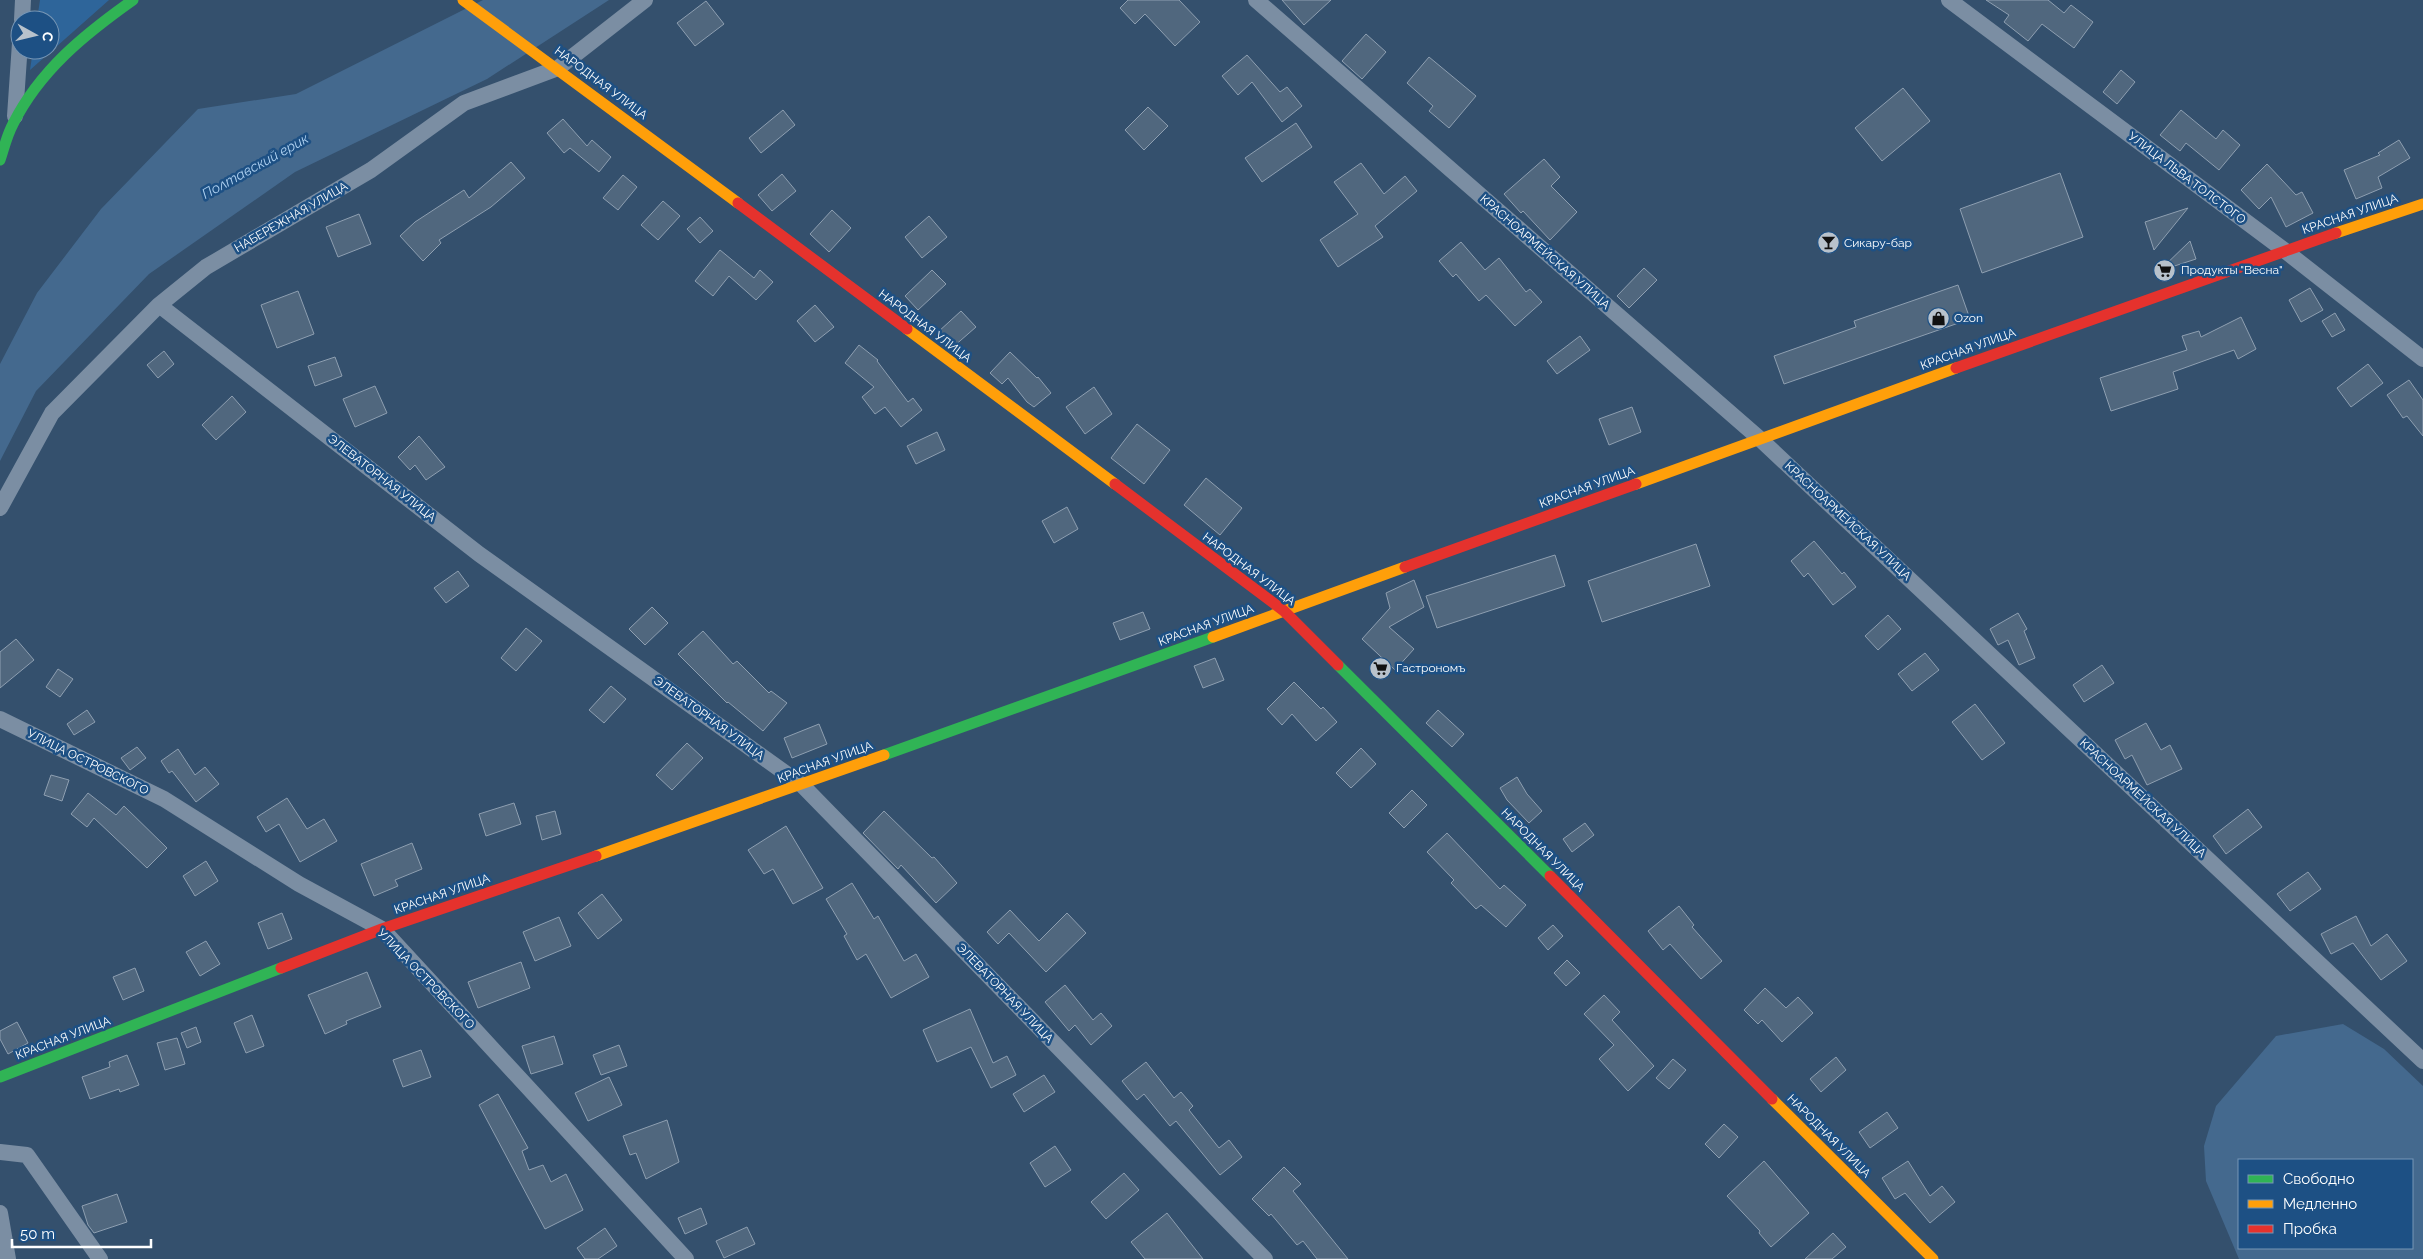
<svg xmlns="http://www.w3.org/2000/svg" width="2423" height="1259" font-family="Raleway,sans-serif">
<rect width="100%" height="100%" fill="#34506d"/>
<!-- green -->
<path fill="#2e659a" d="M40,0H109L30,70L33,50H50V20H37Z"/>
<!-- water -->
<path fill="#44698e" fill-rule="evenodd" d="M483,0H609L487,79L295,172L149,274L36,391L0,461V364L37,293L101,209L198,109L296,94Z
M2343,1024L2384,1049L2423,1086V1259H2239L2206,1181L2204,1146L2216,1106L2276,1036ZM2239,1160H2412V1248H2239Z"/>
<!-- building -->
<path fill="#50677e" stroke="#8e9fb1" d="M1128,0H1179L1200,22L1175,46L1145,14L1135,24L1120,8Z
M1282,0H1331L1304,25Z
M1986,0H2048L2064,13L2071,5L2093,22L2074,48L2042,24L2028,41L2004,22L2009,15Z
M706,1L724,24L695,46L677,23Z
M1366,34L1386,52L1362,79L1342,61Z
M1247,55L1280,92L1287,87L1302,106L1282,122L1252,82L1238,95L1222,76Z
M1429,57L1476,96L1449,128L1429,111L1433,106L1407,83Z
M2121,70L2135,82L2117,104L2103,92Z
M1903,88L1930,121L1882,161L1855,128Z
M1148,107L1168,126L1144,150L1125,130Z
M783,110L795,125L761,153L749,138Z
M2181,110L2216,139L2223,130L2240,145L2219,170L2186,143L2180,151L2160,135Z
M563,119L587,146L592,140L611,157L599,172L570,148L564,153L547,133Z
M1296,123L1312,147L1262,182L1245,158Z
M2399,140L2410,158L2378,177L2382,188L2356,199L2344,170L2380,155L2378,153Z
M1544,159L1560,177L1551,186L1577,212L1550,240L1523,211L1521,213L1504,194Z
M511,162L525,178L491,207L439,240L441,243L423,261L400,236L415,222L464,190L469,198Z
M1361,163L1384,194L1405,176L1417,191L1375,226L1383,237L1338,267L1320,240L1358,214L1334,182Z
M2267,164L2296,195L2302,192L2313,213L2286,227L2271,197L2259,209L2241,190Z
M2060,173L2083,237L1982,273L1960,209Z
M782,174L796,191L772,211L758,195Z
M623,175L637,187L618,210L603,198Z
M663,201L680,216L658,240L641,225Z
M2188,208L2154,250L2145,222Z
M832,210L851,228L829,252L810,234Z
M359,214L371,244L338,257L326,227Z
M929,216L947,237L922,258L905,237Z
M700,217L713,231L700,243L687,229Z
M2190,241L2196,259L2159,271Z
M1461,242L1485,270L1499,258L1526,292L1530,289L1542,302L1515,326L1486,295L1479,301L1456,274L1453,277L1439,261Z
M720,250L754,278L760,270L773,282L756,300L729,276L713,296L695,281Z
M1644,268L1657,280L1629,308L1617,296Z
M932,270L946,284L918,310L905,296Z
M1958,285L1970,319L1784,384L1774,356L1856,327L1854,321Z
M2310,288L2323,310L2301,322L2289,300Z
M298,291L314,334L277,348L261,305Z
M815,305L834,327L815,342L797,321Z
M961,311L976,327L953,347L938,332Z
M2335,313L2345,330L2332,337L2322,321Z
M2241,317L2256,349L2238,359L2234,350L2173,372L2178,389L2111,411L2100,378L2187,350L2182,336L2199,331L2201,337Z
M1580,336L1590,350L1557,374L1547,361Z
M859,345L878,360L877,361L908,402L913,398L922,410L901,427L885,407L875,414L862,397L874,387L845,363Z
M164,351L174,364L158,378L147,365Z
M1010,352L1037,378L1038,377L1051,393L1034,407L1027,402L1008,378L1002,384L990,373Z
M335,357L342,376L315,386L308,366Z
M2368,364L2383,383L2351,407L2337,388Z
M2409,380L2423,400V436L2407,416L2403,418L2387,395Z
M375,386L387,413L355,427L343,399Z
M1094,387L1112,414L1085,434L1066,407Z
M232,396L246,412L216,440L202,425Z
M1632,407L1641,432L1609,445L1599,419Z
M1137,424L1170,450L1144,484L1111,458Z
M937,432L945,450L916,464L907,446Z
M419,436L445,467L426,480L415,465L410,470L398,457Z
M1206,478L1242,508L1220,535L1184,505Z
M1067,507L1078,529L1054,543L1042,521Z
M1814,541L1842,574L1844,572L1856,587L1833,605L1808,573L1804,577L1791,561Z
M1696,544L1710,586L1602,622L1588,581Z
M1555,555L1565,586L1437,628L1426,596Z
M458,571L469,586L446,603L434,588Z
M1414,580L1424,607L1389,627L1414,649L1395,670L1362,639L1390,608L1386,593Z
M652,607L668,623L645,645L629,629Z
M1143,612L1150,629L1120,640L1113,623Z
M2018,613L2027,629L2024,631L2035,658L2019,665L2008,640L1998,645L1990,629Z
M1888,615L1901,629L1878,650L1865,636Z
M526,628L542,641L516,671L501,658Z
M703,631L733,664L737,661L769,693L771,691L787,703L763,731L728,702L727,703L678,654Z
M16,639L34,660L0,688V652Z
M1925,653L1939,670L1912,691L1898,674Z
M1215,658L1224,680L1203,688L1194,666Z
M2102,665L2114,683L2084,702L2073,685Z
M58,669L73,679L60,697L46,687Z
M1294,682L1321,709L1323,707L1337,722L1316,741L1292,714L1282,725L1267,709Z
M611,686L626,699L604,723L589,710Z
M1975,704L2005,743L1982,760L1952,722Z
M87,710L95,722L74,735L67,724Z
M1438,710L1464,734L1452,747L1426,723Z
M2146,723L2161,750L2170,745L2182,769L2147,785L2132,755L2125,759L2115,740Z
M819,724L827,744L792,758L784,738Z
M687,743L703,758L672,790L656,775Z
M137,747L146,758L130,770L121,758Z
M1361,748L1376,764L1351,788L1336,773Z
M178,749L195,775L205,767L219,784L196,802L172,771L169,773L161,761Z
M51,775L69,780L62,801L44,795Z
M1517,777L1527,794L1542,811L1529,823L1507,800L1500,788Z
M1412,790L1427,805L1404,828L1389,813Z
M88,793L116,815L124,806L167,848L147,868L94,818L87,827L71,814Z
M287,798L307,829L324,819L337,841L300,862L279,824L266,832L257,817Z
M514,803L521,824L486,836L479,814Z
M2248,809L2262,827L2226,854L2213,836Z
M555,811L561,834L542,840L536,816Z
M884,811L932,858L934,857L957,883L936,903L901,865L898,869L863,833Z
M1585,823L1594,835L1572,852L1563,839Z
M786,826L823,888L793,904L773,869L764,874L748,850Z
M1447,833L1500,889L1504,885L1526,905L1506,927L1481,905L1476,909L1451,883L1454,880L1427,852Z
M412,843L422,869L395,880L398,886L374,896L361,864Z
M206,861L218,881L195,896L183,876Z
M2308,872L2321,889L2290,911L2277,894Z
M852,883L874,919L878,916L904,961L916,954L929,977L891,998L866,954L857,960L844,936L847,934L826,899Z
M602,894L622,920L598,939L578,913Z
M1679,906L1694,925L1692,927L1722,961L1701,979L1670,944L1663,950L1648,931Z
M1010,910L1039,941L1067,913L1086,933L1046,972L1009,933L998,944L987,932Z
M282,913L292,939L268,949L258,923Z
M2356,916L2371,946L2387,934L2407,961L2381,980L2353,943L2331,954L2321,934Z
M559,917L571,946L535,961L523,932Z
M1553,925L1563,936L1548,950L1538,938Z
M206,941L220,964L200,976L186,952Z
M1567,960L1580,973L1566,986L1554,973Z
M521,962L530,988L478,1008L468,982Z
M135,968L144,991L123,1000L113,977Z
M367,972L381,1007L346,1021L347,1024L325,1034L308,995Z
M1065,985L1093,1020L1101,1013L1112,1026L1091,1045L1075,1025L1069,1031L1045,1002Z
M1765,988L1786,1008L1798,997L1813,1013L1782,1042L1762,1020L1758,1024L1744,1010Z
M1604,995L1620,1012L1612,1020L1654,1066L1628,1091L1599,1059L1614,1045L1584,1014Z
M970,1009L993,1063L1007,1056L1016,1075L991,1088L971,1047L937,1062L923,1030Z
M252,1015L264,1046L246,1053L234,1023Z
M17,1022L28,1043L8,1054L0,1039V1031Z
M196,1027L201,1042L187,1048L181,1033Z
M554,1036L563,1064L531,1074L522,1046Z
M177,1038L185,1064L165,1070L157,1043Z
M619,1045L627,1066L601,1075L593,1055Z
M421,1050L431,1077L403,1087L393,1060Z
M127,1055L139,1085L120,1092L119,1089L90,1099L82,1077L110,1067L109,1062Z
M1836,1057L1846,1070L1821,1092L1810,1079Z
M1673,1059L1686,1070L1669,1089L1656,1078Z
M1146,1062L1174,1098L1181,1092L1193,1106L1189,1110L1219,1148L1229,1140L1242,1157L1220,1175L1176,1121L1170,1126L1144,1094L1137,1100L1122,1081Z
M1044,1075L1055,1092L1024,1112L1013,1094Z
M609,1077L622,1105L588,1121L575,1093Z
M498,1094L528,1148L522,1151L529,1170L543,1165L551,1182L566,1174L583,1210L545,1229L479,1105Z
M1887,1112L1898,1128L1870,1148L1859,1132Z
M667,1120L679,1162L646,1179L636,1153L630,1155L623,1136Z
M1724,1124L1738,1137L1719,1158L1705,1144Z
M1055,1146L1071,1170L1045,1187L1030,1163Z
M1764,1161L1809,1213L1771,1247L1759,1233L1760,1231L1727,1196Z
M1908,1161L1930,1196L1942,1186L1955,1202L1930,1223L1905,1193L1895,1199L1882,1178Z
M1284,1167L1301,1184L1293,1191L1348,1259H1317L1303,1241L1297,1245L1271,1214L1269,1216L1252,1199Z
M1124,1173L1139,1190L1106,1219L1091,1202Z
M117,1194L127,1222L94,1233L88,1225L82,1206Z
M701,1208L707,1224L685,1234L678,1218Z
M1167,1213L1203,1259H1145L1131,1242Z
M747,1227L755,1244L724,1258L716,1241Z
M605,1228L617,1246L598,1259H585L577,1248Z
M1833,1233L1846,1247L1832,1259H1805Z"/>
<g fill="none" stroke-linecap="round" stroke-linejoin="round">
<!-- street -->
<path stroke="#7b8ea3" stroke-width="16" d="M1256,0L1760,439L2423,1061
M1949,0L2284,250L2423,359
M22,20L23,0
M15,116L20,43
M159,305L479,554L802,785L1265,1259
M0,508L52,413L159,305L206,267L371,170L464,103L558,68L645,0
M0,719L164,799L299,884L382,929L686,1259
M0,1152L27,1155L100,1259
M0,1213L8,1259"/>
<!-- fast -->
<path stroke="#30b455" stroke-width="11" d="M0,160C4,148 7,135 13,124C40,70 85,34 133,0
M1338,665L1550,876
M884,755L1213,637
M0,1077L281,968"/>
<!-- slow -->
<path stroke="#ff9f0a" stroke-width="11" d="M463,0L738,203
M2336,233L2423,204
M907,329L1115,484
M1636,484L1956,368
M1213,637L1405,567
M596,856L884,755
M1772,1099L1933,1259"/>
<!-- jam -->
<path stroke="#e5322d" stroke-width="11" d="M738,203L907,329
M1956,368L2336,233
M1115,484L1284,611L1338,665
M1405,567L1636,484
M1550,876L1772,1099
M281,968L382,929L596,856"/>
</g>
<!-- icons -->
<defs>
<symbol id="bar-disc" viewBox="-11 -11 22 22"><circle r="9.5" fill="#b8c2cc" stroke="#1d5084"/><path d="M-6-5H6L.8 .8V4.5H3.5V6h-7V4.5H-.8V.8Z" fill="#111"/></symbol>
<symbol id="supermarket-disc" viewBox="-11 -11 22 22"><circle r="9.5" fill="#b8c2cc" stroke="#1d5084"/><path d="M-6-5.5h2.5l.6 2H6L4.5 2H-2.5L-4.4-4H-6ZM-1.5 3.2a1.3 1.3 0 1 0 .1 0ZM3 3.2a1.3 1.3 0 1 0 .1 0Z" fill="#111"/></symbol>
<symbol id="shop-disc" viewBox="-11 -11 22 22"><circle r="9.5" fill="#b8c2cc" stroke="#1d5084"/><path d="M-5-2.5h2.3a2.7 3.5 0 0 1 5.4 0H5L5.5 6h-11ZM-1.5-2.5h3a1.5 2.3 0 0 0-3 0Z" fill="#111"/></symbol>
</defs>
<g fill-rule="evenodd">
<use href="#bar-disc" x="1816" y="230" width="25" height="25"/>
<use href="#supermarket-disc" x="2152" y="258" width="25" height="25"/>
<use href="#shop-disc" x="1926" y="306" width="25" height="25"/>
<use href="#supermarket-disc" x="1368" y="656" width="25" height="25"/>
</g>
<g text-anchor="middle" dominant-baseline="central" stroke-width="5" stroke-linejoin="round" paint-order="stroke">
<!-- street labels -->
<g font-size="12" fill="#fff" stroke="#1d5084">
<text transform="translate(601 83) rotate(37)">НАРОДНАЯ УЛИЦА</text>
<text transform="translate(2187 178) rotate(37)">УЛИЦА ЛЬВА ТОЛСТОГО</text>
<text transform="translate(2350 214) rotate(-19)">КРАСНАЯ УЛИЦА</text>
<text transform="translate(291 217) rotate(-30)">НАБЕРЕЖНАЯ УЛИЦА</text>
<text transform="translate(1545 252) rotate(41)">КРАСНОАРМЕЙСКАЯ УЛИЦА</text>
<text transform="translate(925 326) rotate(37)">НАРОДНАЯ УЛИЦА</text>
<text transform="translate(1968 349) rotate(-20)">КРАСНАЯ УЛИЦА</text>
<text transform="translate(382 478) rotate(38)">ЭЛЕВАТОРНАЯ УЛИЦА</text>
<text transform="translate(1587 487) rotate(-20)">КРАСНАЯ УЛИЦА</text>
<text transform="translate(1848 521) rotate(43)">КРАСНОАРМЕЙСКАЯ УЛИЦА</text>
<text transform="translate(1249 569) rotate(37)">НАРОДНАЯ УЛИЦА</text>
<text transform="translate(1206 625) rotate(-20)">КРАСНАЯ УЛИЦА</text>
<text transform="translate(709 718) rotate(36)">ЭЛЕВАТОРНАЯ УЛИЦА</text>
<text transform="translate(88 762) rotate(26)">УЛИЦА ОСТРОВСКОГО</text>
<text transform="translate(825 762) rotate(-20)">КРАСНАЯ УЛИЦА</text>
<text transform="translate(2143 798) rotate(43)">КРАСНОАРМЕЙСКАЯ УЛИЦА</text>
<text transform="translate(1543 850) rotate(45)">НАРОДНАЯ УЛИЦА</text>
<text transform="translate(442 894) rotate(-19)">КРАСНАЯ УЛИЦА</text>
<text transform="translate(426 979) rotate(46)">УЛИЦА ОСТРОВСКОГО</text>
<text transform="translate(1005 993) rotate(46)">ЭЛЕВАТОРНАЯ УЛИЦА</text>
<text transform="translate(63 1038) rotate(-21)">КРАСНАЯ УЛИЦА</text>
<text transform="translate(1829 1136) rotate(45)">НАРОДНАЯ УЛИЦА</text>
</g>
<!-- poi labels -->
<g font-size="12" fill="#fff" stroke="#1d5084" text-anchor="start">
<text x="1844" y="243">Сикару-бар</text>
<text x="2181" y="270">Продукты "Весна"</text>
<text x="1954" y="318">Ozon</text>
<text x="1396" y="668">Гастрономъ</text>
</g>
<!-- water labels -->
<g font-size="14" font-style="italic" fill="#b0d2f2" stroke="#1d5084">
<text transform="translate(255 166) rotate(-29)">Полтавский ерик</text>
</g>
</g>
<!-- legend -->
<rect x="2238" y="1159" width="175" height="90" fill="#1d5084" stroke="#7796b5"/>
<rect x="2248" y="1175" width="25" height="8" fill="#30b455" stroke="#7796b5"/>
<text x="2283" y="1184" font-size="15" fill="#ffffff">Свободно</text>
<rect x="2248" y="1200" width="25" height="8" fill="#ff9f0a" stroke="#7796b5"/>
<text x="2283" y="1209" font-size="15" fill="#ffffff">Медленно</text>
<rect x="2248" y="1225" width="25" height="8" fill="#e5322d" stroke="#7796b5"/>
<text x="2283" y="1234" font-size="15" fill="#ffffff">Пробка</text>
<!-- north arrow -->
<g transform="translate(35 35) rotate(98)"><circle r="24" fill="#1d5084" stroke="#7796b5"/>
<path d="M0-4L9 19L0 12L-9 19Z" fill="#b8c2cc"/>
<text y="-8" font-size="14" font-weight="bold" text-anchor="middle" fill="#ffffff">С</text>
</g>
<!-- scale -->
<path d="M12 1239v8h139v-8" fill="none" stroke="#ffffff" stroke-width="2.5"/>
<text x="20" y="1239" font-size="15" fill="#ffffff" stroke="#1d5084" stroke-width="4" paint-order="stroke">50 m</text>
</svg>
